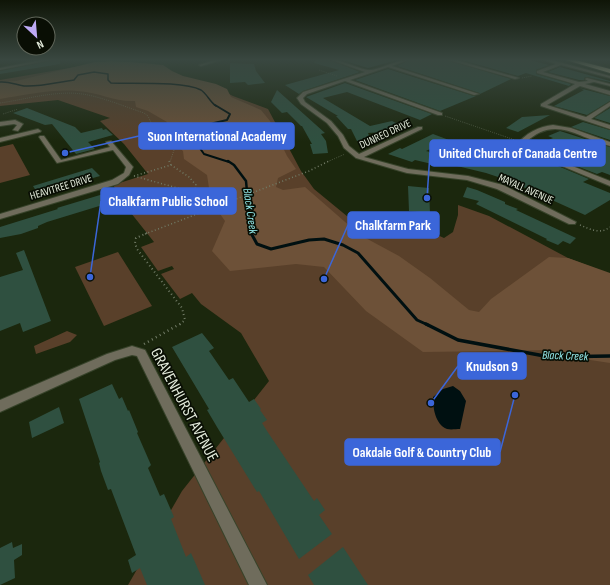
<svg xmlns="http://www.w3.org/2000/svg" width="610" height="585" font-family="'Sofia Sans Condensed',sans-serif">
<rect width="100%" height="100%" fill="#1b270d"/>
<!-- green -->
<path fill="#59402a" d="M110,61L154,64L173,76L205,82L233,96L268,109L301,171L314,189L359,226L384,237L400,218L444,238L453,232L458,215V205L489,216L568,258L610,274V585H128L182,491L269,381L241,333L201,304L192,293L180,299L161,274L174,269L172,266L158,271L141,247L154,242L127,208L113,185L148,174L124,144L100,121L110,118L58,100L0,106V80Z
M13,144L30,175L0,183V147Z
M118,252L152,306L104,326L75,267Z
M67,331L77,335L70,342L36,354L34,346Z"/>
<!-- forest -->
<path fill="#6d5138" d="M95,62H128L163,65L172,71L183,76L216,84L227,89L231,97L261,110L270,121L287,156L296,169L278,178L276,187L283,190L305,187L360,235L399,256L430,278L469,310L479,312L491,299L549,257L568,258L610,273V363L564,356L550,350L423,352L366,311L324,267L296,264L230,271L212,251L225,221L211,201L207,175L184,159L183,151L175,144L176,136L164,131L167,122L148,111L136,107L135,101C115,102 98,92 77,91C52,89 25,95 0,99V82L16,81Z"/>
<!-- water -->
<path fill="#001011" d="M453,386L460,391L466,401L460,429C456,429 451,430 447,429C435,424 433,408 433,397L443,389Z"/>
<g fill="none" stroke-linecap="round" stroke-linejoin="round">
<!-- stream-far4 -->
<path stroke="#001011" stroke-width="1.5" d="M0,82C9,81 16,85 24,86C41,87 58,82 74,80L78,75L94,72L108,74V80L111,83C134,84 183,81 201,90C207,94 210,102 216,106"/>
<!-- stream-far3 -->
<path stroke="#001011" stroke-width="2" d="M215,105L230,114L227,120L214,123L190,134L204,154L229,162"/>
<!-- stream-far2 -->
<path stroke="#001011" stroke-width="2.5" d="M228,161L234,165L246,181L251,234"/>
<!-- stream-far1 -->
<path stroke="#001011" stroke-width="3" d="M251,233L257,244L271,249L309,240L324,239L343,245L358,253L417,320L428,325"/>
<!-- stream -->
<path stroke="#001011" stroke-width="3.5" d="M426,324L458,340L550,357L610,356"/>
</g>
<!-- building -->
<path fill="#2f5040" d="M52,60H60V64L0,74V71Z
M315,60H330L360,72L303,91L299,94L285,85L339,70L314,63Z
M342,60H397L368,68Z
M409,60H447L511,79L480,94L479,93L397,66Z
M462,60H529L549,65L536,70V74L571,84L569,86L526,73L518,76Z
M230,63L254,64L256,71L265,83L248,85L245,82L230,83Z
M560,67L610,81V82L587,77L584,78V80H579L548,72Z
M388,69L474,96H476L440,111L355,80Z
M345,83L432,114L420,120L347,92L323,98L370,126L392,121L404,127L394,129L396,131L368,133L371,140L357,141L351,129H348L336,116H338L306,97Z
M579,88L610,96V101L587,115L554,106L584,90Z
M277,90L325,133L321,134L326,141L328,153L313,154L310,144H312L302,126H301L287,112L282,113L271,102Z
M27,108L75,127L81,133L102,128L103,130L106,129L113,135L88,142L95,149L76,154L52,124L45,125L13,113Z
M610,108V123L594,118Z
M550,115L518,132L506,128L522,117Z
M583,122L610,130V140L571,127Z
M560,131L610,147V175L602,172L597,174L535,150L540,148L535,146L553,138L548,136Z
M433,134L449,140L426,151L457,159L450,166L434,162L432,164L415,160L412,162L388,154L400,148L402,149Z
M527,153L589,179L583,182L610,193V200L585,215L521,186L522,185L486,173L457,166L463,158L479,162L480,164L484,163L497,166Z
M92,168L100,176L38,194L33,186Z
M408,186L429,188L430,213L409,211Z
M467,187L477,190L505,202V204L518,209L516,210L576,238L570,244L563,241L558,245L546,240L547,239L476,204L479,201L463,197Z
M110,192H112L119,200L47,222L38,226V228L21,234L0,238V227L58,209L57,208Z
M24,250L51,321L23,332L20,323L0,331V277L23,270L16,253Z
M202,333L214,348L209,351L229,380L233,378L249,402L254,399L261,409L260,410L267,420L262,423L267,431L314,501L317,498L325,510L319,515L332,534L299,559L259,491L257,492L217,427L207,410L209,409L172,347Z
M112,384L119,399L122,397L128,411L129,410L138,432L137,433L151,465L148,468L160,496L164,494L174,517L171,519L186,557L191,553L205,585H147L140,568L132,573L128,560L136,555L111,489L108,490L101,471L99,463L100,462L79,399Z
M59,407L64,423L32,438L29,422Z
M12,542L13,548L22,544V555L14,560L15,578L0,585V548Z
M343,547L368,585H314L308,575Z"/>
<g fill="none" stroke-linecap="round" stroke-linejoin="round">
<defs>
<path id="minor" d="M41,60H51L0,70V68Z
M214,60H222L201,66L199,65Z
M331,60C344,60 355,68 368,70C377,71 395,60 408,60L392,66L479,94L474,95L388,67L350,80L442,113V115H438L345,81L307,94L303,98L305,102L331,121L343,135L349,146L359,154L418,127H422V129L364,157L408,169L468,176L503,185L576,222L575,224H569L497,189L467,180L407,173L356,158L344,148L338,136L327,123L301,104L297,98L303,92L365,72Z
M448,60H456L519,78L515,79Z
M544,60H552L610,76V78L561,65L543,72L579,82L588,81L585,79L587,78L610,84V86L594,82L585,84L610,91V95L580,86L547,105L586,117L610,102V106L591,119L610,125V129L541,106V104L575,84L537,73V71L556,64Z
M15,120L23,124L18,131L13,130L17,125L14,124L0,126V122Z
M553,125L571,128L610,142V146C575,137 555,114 524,144L532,150L610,181V186L528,152L517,145C524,134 540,126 553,125Z
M38,129L41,131L40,132L0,142V138Z
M40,136H44L61,160L110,147L106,142L111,141L133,167L129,175L118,184L0,219V214L112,180L124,173L126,167L113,150L57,163L39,137Z
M132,346L145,350L267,585H249L137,356L132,355L115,360L0,412V400L107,354Z"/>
<path id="highway" d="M566,60H575L610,69V73Z"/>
</defs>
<!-- minor casing -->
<use href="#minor" stroke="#37432a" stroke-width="2"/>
<!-- highway casing -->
<use href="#highway" stroke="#37432a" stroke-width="2"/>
<!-- path-far3 -->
<path stroke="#717b66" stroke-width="1" stroke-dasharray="0.5 1.5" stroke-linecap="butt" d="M319,70L337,76
M522,78L532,76
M0,103C28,99 60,89 88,95C107,99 126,107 144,113L148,116L153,127L175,147L170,162
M3,114L18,109
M445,116L515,140
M327,162L345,154"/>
<!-- path-far2 -->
<path stroke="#717b66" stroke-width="1.5" stroke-dasharray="1 2.5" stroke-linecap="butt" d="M169,161L171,165
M134,176L171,165L189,177L196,185L191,209L195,214
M134,176L181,189L196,190
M580,225C590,229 600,235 610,227
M145,234L309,171L329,161"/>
<!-- path-far1 -->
<path stroke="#717b66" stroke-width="2" stroke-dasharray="1 3" stroke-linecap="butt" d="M147,233L136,238L135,243L137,249L182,308L185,320L179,325"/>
<!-- path -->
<path stroke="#717b66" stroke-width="2.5" stroke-dasharray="1 3.5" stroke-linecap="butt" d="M144,344L180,324"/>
<!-- minor -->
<use href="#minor" fill="#6f6c5c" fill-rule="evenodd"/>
<!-- highway -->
<use href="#highway" fill="#ddd4ac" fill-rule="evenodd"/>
</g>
<!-- sky -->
<linearGradient id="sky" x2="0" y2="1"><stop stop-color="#0f1507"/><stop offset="0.42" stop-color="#394740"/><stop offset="1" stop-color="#394740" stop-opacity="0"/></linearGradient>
<rect width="610" height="142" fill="url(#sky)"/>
<g text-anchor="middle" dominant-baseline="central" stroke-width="3.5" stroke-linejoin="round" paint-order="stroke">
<!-- far-street labels -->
<g font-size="11" fill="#e5eddd" stroke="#090e04">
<text transform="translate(385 134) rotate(-25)">DUNREO DRIVE</text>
<text transform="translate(61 187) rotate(-17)">HEAVITREE DRIVE</text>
<text transform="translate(526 189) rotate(24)">MAYALL AVENUE</text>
</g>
<!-- far-water labels -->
<g font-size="12" font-style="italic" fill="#94e9ea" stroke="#090e04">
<text transform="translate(250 211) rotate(82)">Black Creek</text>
<text transform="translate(565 356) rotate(2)">Black Creek</text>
</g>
<!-- near-street labels -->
<g font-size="16" fill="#e5eddd" stroke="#090e04">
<text transform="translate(184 405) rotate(62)">GRAVENHURST AVENUE</text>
</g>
</g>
<!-- callouts -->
<path fill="none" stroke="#3b66d9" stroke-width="1.5" d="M65 153L139 136M427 198L430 153M90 277L101 201M324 279L348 225M431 403L458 366M515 395L500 452"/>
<g fill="#3b66d9" stroke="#090e04" stroke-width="1.5">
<circle cx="65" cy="153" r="4"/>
<circle cx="427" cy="198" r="4"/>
<circle cx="90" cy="277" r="4"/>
<circle cx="324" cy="279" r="4"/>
<circle cx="431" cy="403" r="4"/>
<circle cx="515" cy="395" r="4"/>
</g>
<g fill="#3b66d9" stroke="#3b66d9" stroke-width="1.5">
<rect x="139" y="123" width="155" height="26" rx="4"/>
<rect x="430" y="140" width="175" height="26" rx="4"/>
<rect x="101" y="188" width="135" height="26" rx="4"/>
<rect x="348" y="212" width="91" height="26" rx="4"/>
<rect x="458" y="353" width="68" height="26" rx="4"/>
<rect x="345" y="439" width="155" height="26" rx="4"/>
</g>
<g font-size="14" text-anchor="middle" font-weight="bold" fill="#fff">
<text x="217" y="141">Suon International Academy</text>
<text x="518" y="158">United Church of Canada Centre</text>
<text x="168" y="206">Chalkfarm Public School</text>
<text x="393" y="230">Chalkfarm Park</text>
<text x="492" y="371">Knudson 9</text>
<text x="422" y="457">Oakdale Golf &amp; Country Club</text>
</g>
<!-- north arrow -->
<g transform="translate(36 36) rotate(154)"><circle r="19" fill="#090e04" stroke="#61675b"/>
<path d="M0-3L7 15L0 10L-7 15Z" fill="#bda9f5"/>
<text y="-6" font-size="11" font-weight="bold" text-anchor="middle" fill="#e5eddd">N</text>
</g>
</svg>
